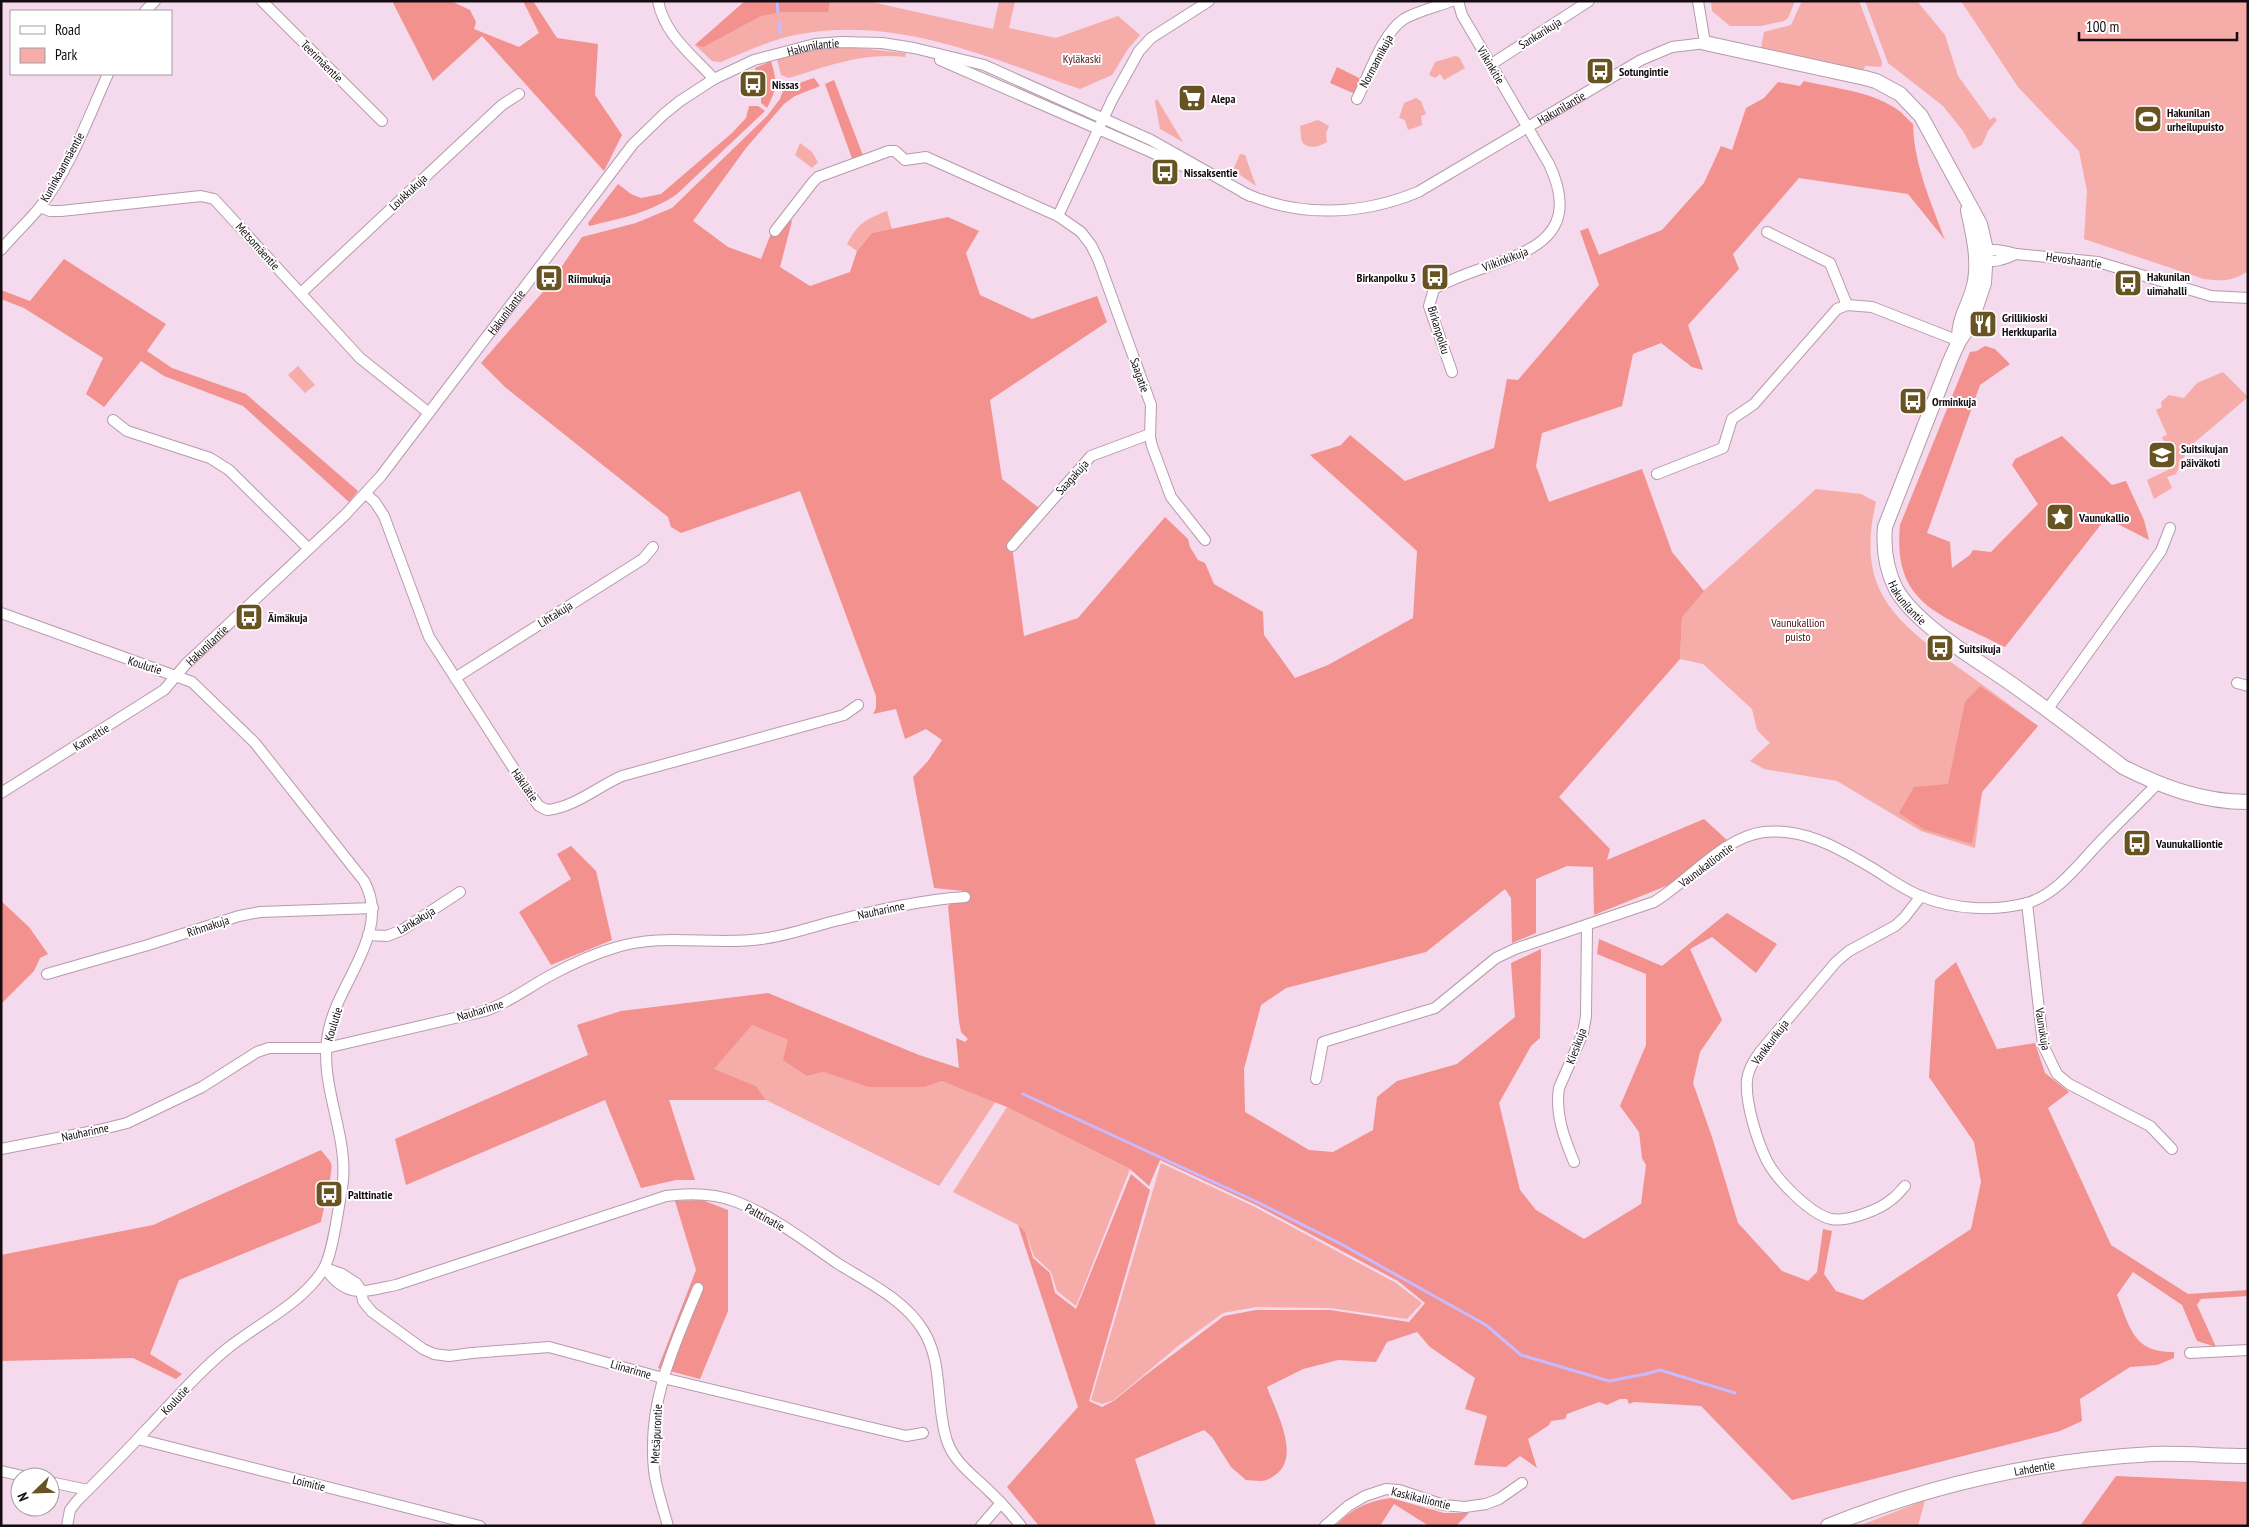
<svg xmlns="http://www.w3.org/2000/svg" width="2249" height="1527" font-family="'PT Sans Narrow',sans-serif">
<rect width="100%" height="100%" fill="#f5d9ec"/>
<!-- green -->
<path fill="#f6aca8" d="M745,1H867L993,29L999,1H1015L1009,28L1056,38L1118,16L1140,35L1128,49L1112,75L1080,89C990,58 898,16 800,34C773,39 746,51 721,62L712,61L695,45Z
M1711,1H1795L1788,18L1784,21L1761,26H1730L1712,11Z
M1802,1H1859L1882,62L1881,67L1865,66L1864,70L1761,48L1764,32L1791,25Z
M1865,1H1917L1945,35L1958,76L1990,120L1994,117L1997,120L1988,131L1982,145L1973,149L1963,131L1943,106L1888,63Z
M1961,1H2248V271C2231,282 2224,281 2204,279L2084,239L2087,191L2079,151L2018,87Z
M847,47L906,53L905,57C863,52 828,66 789,78L781,75L777,59L819,49Z
M1455,56L1459,57L1465,68L1444,80L1440,74L1435,78L1429,75L1435,62Z
M1416,98L1421,101L1426,114L1421,116L1422,125L1408,130L1405,120L1399,118L1404,103Z
M1157,99L1183,142L1160,129L1155,101Z
M1318,120L1329,126L1326,133L1327,142C1321,146 1309,150 1303,143C1300,139 1301,131 1300,126Z
M800,143L812,152L818,162L812,168L795,155Z
M1240,154L1245,155L1256,186L1233,170Z
M887,211L892,229L872,233L857,251L847,244C859,222 865,220 887,211Z
M298,366L315,385L305,393L288,375Z
M2223,372L2248,397L2188,448L2176,474L2167,477L2172,488L2154,499L2147,480L2170,469L2169,466L2173,463L2162,437L2167,435L2156,410L2162,407L2161,402L2169,395L2184,398L2197,383Z
M1816,489L1861,494L1876,502C1856,587 1891,618 1955,665C1983,685 2010,705 2038,726L1982,792L1975,848L1921,831L1837,781L1764,769L1750,761L1770,743L1757,730L1752,709L1703,664L1680,659L1682,617L1699,595Z
M752,1025L788,1040L807,1076L823,1072L868,1087H925L942,1081L996,1101L939,1186L766,1100L756,1086L713,1069Z
M1007,1107L1130,1169L1076,1306L1057,1291L1051,1272L1034,1256L1025,1231L1018,1225L953,1192Z
M1161,1163L1255,1207L1396,1283L1422,1303L1407,1319L1330,1308L1256,1307L1223,1313L1178,1346L1114,1400L1102,1404L1091,1400Z
M1925,1500L1918,1526H1859Z"/>
<!-- forest -->
<path fill="#f2918d" d="M392,1H451L470,10L476,22L474,29L519,47L539,33L523,1H533L557,38L598,44L595,95L622,135L604,171L482,36L433,81Z
M745,1H830L828,12H782L761,16L703,47L695,45Z
M771,61C777,82 778,87 767,108L761,103C762,89 755,82 755,68Z
M1337,67L1363,80L1357,91L1353,93L1330,83Z
M814,78L820,86L795,96L784,104L746,148L693,221L728,247L761,259L772,231L785,215L792,221L780,267L810,286L850,272L857,251L872,233L948,217L979,231L966,253L980,295L1032,319L1097,296L1107,322L990,400L1002,479L1039,508L1011,539L1024,636L1078,618L1165,517L1188,539L1190,547L1198,560L1205,563L1214,584L1263,612L1264,635L1295,678L1328,665L1413,618L1417,551L1310,455L1341,445L1350,435L1405,481L1494,448L1507,379L1518,380L1599,285L1580,231L1588,228L1599,255L1662,230L1704,183L1721,146L1732,150L1746,108L1764,98L1778,82L1800,86L1804,81C1833,88 1869,91 1895,108C1902,112 1907,119 1913,124C1914,165 1931,202 1945,240L1908,194L1799,178L1733,254L1739,269L1688,325L1703,370L1692,367L1661,343L1633,354L1622,406L1542,433L1536,466L1549,502L1642,469L1672,552L1704,591L1682,617L1680,659L1559,797L1610,849L1607,860L1704,819L1727,840L1671,884L1594,915L1593,867L1567,866L1536,879V933L1512,943L1511,898L1505,889L1426,952L1286,988L1261,1005L1244,1069L1245,1112L1309,1150L1333,1152L1373,1130L1377,1097L1397,1081L1457,1064L1515,1017L1511,963L1541,949L1540,1038L1531,1046L1499,1103L1520,1190L1536,1210L1584,1239L1641,1204L1646,1165L1642,1158L1639,1132L1620,1106L1646,1045V974L1597,954L1599,939L1662,966L1727,913L1777,944L1756,973L1712,937L1690,949L1722,1020L1700,1052L1693,1083L1712,1137L1738,1223L1782,1271L1808,1281L1817,1272L1823,1229L1832,1231L1824,1274L1836,1291L1863,1300L1971,1229L1981,1182L1974,1142L1929,1077L1935,980L1956,962L1997,1049L2035,1043L2045,1073L2069,1092L2048,1108L2111,1245L2188,1294L2248,1290V1296L2201,1299L2197,1305L2216,1347L2197,1341L2182,1305L2133,1272L2117,1295C2130,1327 2133,1353 2174,1352V1358L2157,1365L2130,1367L2080,1399L2082,1421L2060,1431L1792,1500L1701,1406L1634,1402L1629,1404L1627,1399H1620L1607,1405L1599,1402L1567,1414L1565,1419L1551,1421L1549,1425L1528,1439L1537,1468L1520,1456L1506,1467L1474,1465L1487,1416L1465,1409L1475,1378L1430,1347L1417,1332L1387,1342L1376,1362L1338,1360L1303,1369L1267,1387C1276,1413 1307,1465 1266,1480C1261,1482 1252,1480 1246,1480L1231,1467L1212,1437L1204,1430L1135,1459L1156,1526H1039L1007,1487L1078,1407L1018,1225L1025,1231L1033,1258L1050,1273L1055,1293L1076,1309L1131,1174L1150,1190L1089,1401L1102,1407L1115,1400L1143,1377L1224,1316L1256,1310H1330L1409,1322L1425,1303L1398,1281L1256,1205L1160,1160L1149,1186L1130,1169L1007,1107L942,1081L925,1087H868L823,1072L807,1076L783,1060L788,1040L752,1025L714,1069L756,1086L766,1100H669L695,1180H676L641,1188L605,1100L406,1185L395,1139L588,1055L577,1025L621,1011L768,993L919,1055L959,1068L956,1038L965,1042L968,1039L961,1032L959,1021L948,906L964,891L934,888L913,777L928,761L942,740L926,729L905,739L896,709L873,714L876,708V696L800,491L681,533L671,527L668,517L505,387L481,363L549,285L582,237L636,223L672,208L767,116L780,99L784,88Z
M834,80L864,158L853,161L825,84Z
M749,106H758L765,111L677,194C652,212 619,219 589,226L588,223L618,184L631,194L641,198L661,194L732,133L746,118Z
M64,259L166,324L147,351L172,368L246,394L358,491L349,502L243,406L164,376L141,361L104,407L86,394L103,358L24,308L1,299V290L30,301Z
M1985,346L1995,349L2010,364L1980,385L1927,533L1950,542L1952,568L1970,555L1973,550L1991,552L2038,504L2012,465L2015,459L2062,436L2112,485L2126,481L2144,520L2149,540L2106,518L2005,647C1944,615 1892,607 1900,525L1970,352L1977,351Z
M1980,686L2038,726L1982,792L1972,844L1923,829L1899,813L1914,787L1948,784L1965,702Z
M571,846L596,871L612,940L551,965L519,912L571,879L557,854Z
M1,901L29,927L48,954L40,958L34,971L1,1004Z
M321,1150C324,1154 329,1159 331,1163C334,1169 323,1212 321,1222L179,1280L150,1354L182,1374L176,1379L133,1358L1,1361V1255L153,1225Z
M702,1200L728,1210V1311L700,1379L658,1368L696,1270L675,1201Z
M2116,1476L2248,1482V1526H2080Z
M1391,1498L1444,1513H1469L1456,1526H1429L1394,1504L1380,1526H1335C1354,1508 1365,1502 1391,1498Z"/>
<g fill="none" stroke-linecap="round" stroke-linejoin="round">
<!-- stream -->
<path stroke="#c9bafd" stroke-width="3" d="M777,1L778,13
M779,22L780,33
M1023,1094L1255,1201L1341,1244L1486,1325L1521,1355L1609,1381L1646,1374L1660,1370L1735,1393"/>
<defs>
<g id="minor">
<path d="M262,1L382,121"/>
<path d="M658,1C664,34 693,56 714,79"/>
<path d="M145,11L155,1"/>
<path d="M940,60L1199,173"/>
<path d="M1490,65L1589,1"/>
<path d="M1357,99C1368,77 1383,32 1404,19C1418,11 1436,7 1452,1"/>
<path id="s1" d="M1244,193C1301,218 1362,215 1418,192L1641,60L1672,47L1705,43L1698,1"/>
<path d="M40,207L50,211H61L201,196L214,199L360,358L429,413"/>
<path d="M1058,216L1112,100L1139,51L1151,38L1209,1"/>
<path d="M775,231L813,182L818,177L889,151H895L905,160L926,157L1058,216L1081,232L1091,245L1098,259L1151,405L1150,437L1152,446L1171,497L1205,540"/>
<path d="M1767,232L1830,263L1847,305"/>
<path d="M1,250C13,235 28,222 40,207C70,169 88,118 108,74"/>
<path d="M1981,254C1990,247 2005,251 2016,254L2098,262L2211,296L2248,298"/>
<path d="M1981,259C1992,264 2005,259 2016,254"/>
<path d="M301,293L502,105L519,94"/>
<path d="M1452,372L1429,306L1434,289C1487,256 1594,259 1549,164L1462,15L1458,1"/>
<path d="M113,420L127,431L210,458L229,470L309,549"/>
<path d="M1657,474L1723,448L1732,419L1754,404L1837,309L1847,305L1872,307L1959,341"/>
<path d="M366,494L375,502L384,516L429,637L532,797L539,806L547,810C575,807 597,787 622,776L844,715L858,705"/>
<path d="M1012,546L1091,456L1150,434"/>
<path d="M1,613L192,682L255,743L364,881C392,931 339,981 329,1029C316,1084 351,1135 342,1189C338,1209 333,1254 323,1270C301,1304 259,1323 228,1348C197,1373 172,1403 145,1431C123,1455 100,1478 77,1501L70,1510L67,1526"/>
<path d="M455,678L643,559L653,547"/>
<path d="M2237,683L2248,686"/>
<path d="M2047,710L2161,551L2170,528"/>
<path id="s2" d="M1,793L164,690L186,664L345,515L381,476L633,144L664,114L680,101L714,79L754,60L815,44L841,42L882,43L914,48L984,65L1151,140L1250,196"/>
<path d="M2027,903L2043,1045L2057,1074L2069,1084L2150,1126L2172,1149"/>
<path d="M368,935L387,936L402,930L460,892"/>
<path d="M47,974L148,945L239,916L260,912L373,908"/>
<path d="M1316,1079L1323,1042L1435,1008L1496,958L1515,949L1654,902C1689,881 1723,837 1764,832C1802,828 1835,846 1867,865C1885,875 1903,890 1923,897C1954,909 1993,912 2027,903C2056,895 2079,864 2099,843C2118,823 2138,804 2157,784"/>
<path d="M1,1149L99,1130L127,1123L202,1087L257,1052L269,1048H326L485,1011C511,1002 531,985 555,973C574,963 594,954 614,948C663,932 712,946 761,939C786,936 811,927 835,921C878,910 921,900 965,897"/>
<path d="M1574,1162C1564,1138 1555,1114 1559,1088L1583,1033L1586,1016L1587,926"/>
<path d="M1905,1186C1901,1190 1897,1196 1892,1199C1880,1210 1847,1222 1831,1219C1810,1214 1777,1180 1767,1161C1757,1141 1745,1102 1747,1080C1748,1070 1754,1060 1760,1052L1836,962L1849,951L1895,926L1904,918L1921,896"/>
<path d="M325,1268C346,1299 363,1292 396,1285L666,1196C690,1193 714,1193 737,1202C773,1216 805,1241 837,1263C867,1282 904,1299 923,1330C944,1363 935,1405 947,1441C954,1461 970,1473 985,1487C998,1499 1010,1512 1021,1526"/>
<path d="M325,1268L342,1274L356,1283L361,1290L363,1301L372,1312L423,1349L434,1354L449,1356L472,1353L549,1347L663,1378L906,1436L923,1433"/>
<path d="M2190,1353L2248,1350"/>
<path d="M138,1439L480,1526"/>
<path d="M1,1471L27,1477"/>
<path d="M50,1482L88,1490"/>
<path d="M668,1526C663,1508 656,1488 654,1470C647,1403 673,1348 698,1288"/>
<path d="M981,1526L1001,1503"/>
<path d="M1325,1526L1348,1506L1365,1496L1386,1489L1399,1490L1444,1505L1465,1507L1486,1504L1499,1499L1522,1483"/>
</g>
<g id="major">
<path id="s3" d="M1705,43L1865,78L1876,81L1900,94L1921,116L1980,224L1986,250L1984,283L1970,325L1959,341L1950,361L1885,527C1883,549 1886,569 1896,589C1917,626 1978,660 2013,685C2050,711 2086,739 2123,767C2163,787 2202,802 2248,802"/>
<path d="M1959,341C1958,316 1971,304 1975,281C1979,257 1973,234 1968,210"/>
<path id="s4" d="M1828,1526C1932,1484 2041,1460 2153,1454C2184,1453 2216,1456 2248,1456"/>
</g>
</defs>
<!-- minor casing -->
<use href="#minor" stroke="#b59bac" stroke-width="12"/>
<!-- major casing -->
<use href="#major" stroke="#b59bac" stroke-width="16"/>
<!-- minor -->
<use href="#minor" stroke="#fff" stroke-width="10"/>
<!-- major -->
<use href="#major" stroke="#fff" stroke-width="14"/>
</g>
<!-- icons -->
<defs>
<symbol id="bus-square" viewBox="-11 -11 22 22"><rect x="-9" y="-9" width="18" height="18" rx="4" fill="#675422" stroke="#fff"/><path d="M-5-6H5V4H4V6H2V4H-2V6H-4V4H-5ZM-3.5-4V0h7V-4ZM-3.5 1.2v1.5H-2V1.2ZM2 1.2v1.5H3.5V1.2Z" fill="#fff"/></symbol>
<symbol id="supermarket-square" viewBox="-11 -11 22 22"><rect x="-9" y="-9" width="18" height="18" rx="4" fill="#675422" stroke="#fff"/><path d="M-6-5.5h2.5l.6 2H6L4.5 2H-2.5L-4.4-4H-6ZM-1.5 3.2a1.3 1.3 0 1 0 .1 0ZM3 3.2a1.3 1.3 0 1 0 .1 0Z" fill="#fff"/></symbol>
<symbol id="stadium-square" viewBox="-11 -11 22 22"><rect x="-9" y="-9" width="18" height="18" rx="4" fill="#675422" stroke="#fff"/><path d="M0-5a6.5 5 0 1 0 0 10a6.5 5 0 1 0 0-10ZM-3.5-1.8h7v3.6h-7Z" fill="#fff"/></symbol>
<symbol id="restaurant-square" viewBox="-11 -11 22 22"><rect x="-9" y="-9" width="18" height="18" rx="4" fill="#675422" stroke="#fff"/><path d="M-5-6h1v4h1v-4h1v4h1v-4h1v5L-1.5 .5V6h-2V.5L-5-1ZM5-6V6H3V1.5H1.5Q1.5-4 5-6Z" fill="#fff"/></symbol>
<symbol id="school-square" viewBox="-11 -11 22 22"><rect x="-9" y="-9" width="18" height="18" rx="4" fill="#675422" stroke="#fff"/><path d="M0-5L7-2L0 1L-7-2ZM-4 1L0 2.5L4 1V4Q0 6-4 4Z" fill="#fff"/></symbol>
<symbol id="sight-square" viewBox="-11 -11 22 22"><rect x="-9" y="-9" width="18" height="18" rx="4" fill="#675422" stroke="#fff"/><path d="M0-6L1.8-2.2L6-1.7L2.9 1.2L3.7 5.4L0 3.3L-3.7 5.4L-2.9 1.2L-6-1.7L-1.8-2.2Z" fill="#fff"/></symbol>
</defs>
<g fill-rule="evenodd">
<use href="#bus-square" x="1584" y="55" width="32" height="32"/>
<use href="#bus-square" x="737" y="68" width="32" height="32"/>
<use href="#supermarket-square" x="1176" y="82" width="32" height="32"/>
<use href="#stadium-square" x="2132" y="103" width="32" height="32"/>
<use href="#bus-square" x="1149" y="156" width="32" height="32"/>
<use href="#bus-square" x="1419" y="261" width="32" height="32"/>
<use href="#bus-square" x="533" y="262" width="32" height="32"/>
<use href="#bus-square" x="2112" y="267" width="32" height="32"/>
<use href="#restaurant-square" x="1967" y="308" width="32" height="32"/>
<use href="#bus-square" x="1897" y="385" width="32" height="32"/>
<use href="#school-square" x="2146" y="439" width="32" height="32"/>
<use href="#sight-square" x="2044" y="501" width="32" height="32"/>
<use href="#bus-square" x="233" y="601" width="32" height="32"/>
<use href="#bus-square" x="1924" y="632" width="32" height="32"/>
<use href="#bus-square" x="2121" y="827" width="32" height="32"/>
<use href="#bus-square" x="313" y="1178" width="32" height="32"/>
</g>
<g text-anchor="middle" dominant-baseline="central" stroke-width="4" stroke-linejoin="round" paint-order="stroke">
<!-- street labels -->
<g font-size="12" fill="#150c12" stroke="#fff">
<text transform="translate(1540 33) rotate(-32)">Sankarikuja</text>
<text stroke="none"><textPath href="#s2" startOffset="1124">Hakunilantie</textPath></text>
<text transform="translate(322 61) rotate(45)">Teerimäentie</text>
<text transform="translate(1376 61) rotate(-62)">Normannikuja</text>
<text transform="translate(1491 65) rotate(59)">Viikinkitie</text>
<text stroke="none"><textPath href="#s1" startOffset="345">Hakunilantie</textPath></text>
<text transform="translate(62 167) rotate(-61)">Kuninkaanmäentie</text>
<text transform="translate(408 192) rotate(-43)">Loukkukuja</text>
<text transform="translate(258 246) rotate(48)">Metsomäentie</text>
<text transform="translate(1505 259) rotate(-21)">Viikinkikuja</text>
<text transform="translate(2074 260) rotate(8)">Hevoshaantie</text>
<text stroke="none"><textPath href="#s2" startOffset="704">Hakunilantie</textPath></text>
<text transform="translate(1439 330) rotate(73)">Birkanpolku</text>
<text transform="translate(1140 375) rotate(71)">Saagatie</text>
<text transform="translate(1072 477) rotate(-48)">Saagakuja</text>
<text stroke="none"><textPath href="#s3" startOffset="761">Hakunilantie</textPath></text>
<text transform="translate(555 614) rotate(-32)">Lihtakuja</text>
<text stroke="none"><textPath href="#s2" startOffset="255">Hakunilantie</textPath></text>
<text transform="translate(145 665) rotate(18)">Koulutie</text>
<text transform="translate(91 737) rotate(-32)">Kanneltie</text>
<text transform="translate(525 785) rotate(55)">Häkilätie</text>
<text transform="translate(1706 865) rotate(-37)">Vaunukalliontie</text>
<text transform="translate(881 910) rotate(-12)">Nauharinne</text>
<text transform="translate(416 920) rotate(-31)">Lankakuja</text>
<text transform="translate(208 926) rotate(-18)">Rihmakuja</text>
<text transform="translate(480 1010) rotate(-17)">Nauharinne</text>
<text transform="translate(333 1024) rotate(-73)">Koulutie</text>
<text transform="translate(2043 1029) rotate(81)">Vaunukuja</text>
<text transform="translate(1770 1042) rotate(-53)">Vankkurikuja</text>
<text transform="translate(1576 1046) rotate(-70)">Kiesikuja</text>
<text transform="translate(85 1132) rotate(-12)">Nauharinne</text>
<text transform="translate(765 1217) rotate(29)">Palttinatie</text>
<text transform="translate(631 1369) rotate(16)">Liinarinne</text>
<text transform="translate(175 1400) rotate(-47)">Koulutie</text>
<text transform="translate(656 1434) rotate(-87)">Metsäpurontie</text>
<text stroke="none"><textPath href="#s4" startOffset="215">Lahdentie</textPath></text>
<text transform="translate(309 1483) rotate(14)">Loimitie</text>
<text transform="translate(1421 1498) rotate(14)">Kaskikalliontie</text>
</g>
<!-- park labels -->
<g font-size="12" fill="#4c1114" stroke="#fff">
<text x="1082" y="58">Kyläkaski</text>
<text x="1798" y="622">Vaunukallion<tspan x="1798" dy="14">puisto</tspan></text>
</g>
<!-- poi labels -->
<g font-size="12" font-weight="bold" fill="#150c12" stroke="#fff" text-anchor="start">
<text x="1619" y="71">Sotungintie</text>
<text x="772" y="84">Nissas</text>
<text x="1211" y="98">Alepa</text>
<text x="2167" y="112">Hakunilan<tspan x="2167" dy="14">urheilupuisto</tspan></text>
<text x="1184" y="172">Nissaksentie</text>
<text x="2147" y="276">Hakunilan<tspan x="2147" dy="14">uimahalli</tspan></text>
<text x="1416" y="277" text-anchor="end">Birkanpolku 3</text>
<text x="568" y="278">Riimukuja</text>
<text x="2002" y="317">Grillikioski<tspan x="2002" dy="14">Herkkuparila</tspan></text>
<text x="1932" y="401">Orminkuja</text>
<text x="2181" y="448">Suitsikujan<tspan x="2181" dy="14">päiväkoti</tspan></text>
<text x="2079" y="517">Vaunukallio</text>
<text x="268" y="617">Äimäkuja</text>
<text x="1959" y="648">Suitsikuja</text>
<text x="2156" y="843">Vaunukalliontie</text>
<text x="348" y="1194">Palttinatie</text>
</g>
</g>
<!-- border -->
<rect width="2249" height="1527" fill="none" stroke="#150c12" stroke-width="5"/>
<!-- legend -->
<rect x="10" y="10" width="162" height="65" fill="#ffffff" stroke="#a19ea0"/>
<rect x="20" y="26" width="25" height="8" fill="#ffffff" stroke="#a19ea0"/>
<text x="55" y="35" font-size="15" fill="#150c12">Road</text>
<rect x="20" y="48" width="25" height="15" fill="#f6aca8" stroke="#a19ea0"/>
<text x="55" y="60" font-size="15" fill="#150c12">Park</text>
<!-- north arrow -->
<g transform="translate(35 1492) rotate(247)"><circle r="24" fill="#ffffff" stroke="#a19ea0"/>
<path d="M0-4L9 19L0 12L-9 19Z" fill="#675422"/>
<text y="-8" font-size="14" font-weight="bold" text-anchor="middle" fill="#150c12">N</text>
</g>
<!-- scale -->
<path d="M2079 32v8h158v-8" fill="none" stroke="#150c12" stroke-width="2.5"/>
<text x="2086" y="32" font-size="15" fill="#150c12" stroke="#ffffff" stroke-width="4" paint-order="stroke">100 m</text>
</svg>
